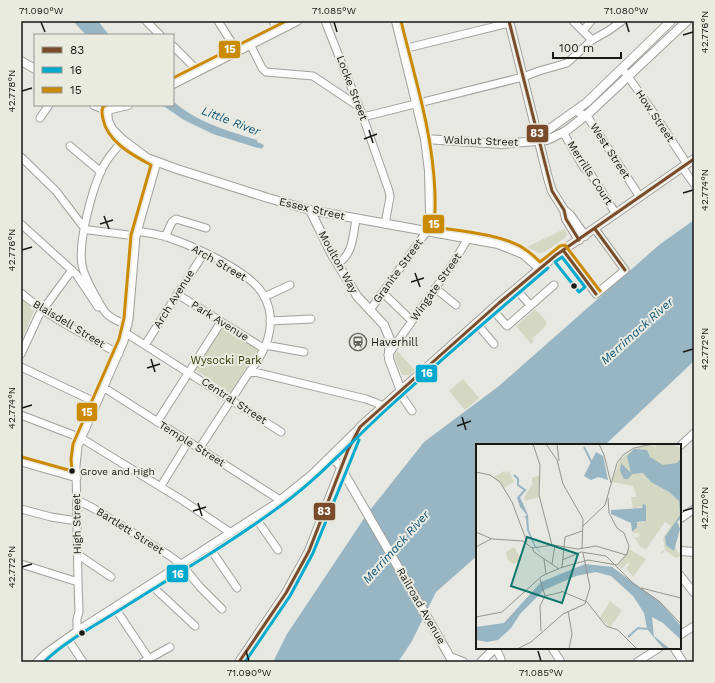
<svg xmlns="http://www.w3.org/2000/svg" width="715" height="683" font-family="'Work Sans',sans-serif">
<rect width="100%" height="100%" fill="#e7e8e2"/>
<!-- green -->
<path fill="#d4d8c3" d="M564,229L567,234L566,237L545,252L539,253L527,247Z
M21,299L34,311L21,342Z
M535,309L546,321V326L532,339L534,342L531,344L516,326Z
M222,327L258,350L230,393L195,370Z
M397,351L415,370L409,375H402L394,356Z
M463,379L479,398L465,410L449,391Z"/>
<!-- water -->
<path fill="#98b5c4" d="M73,21H98L109,35H86Z
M173,101C196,122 228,131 257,140L258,148L213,134L184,120L162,105H173Z
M694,220V361L605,445H477V556L436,592L412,641L398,662H273L287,634L367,514L424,442L499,386L659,245Z"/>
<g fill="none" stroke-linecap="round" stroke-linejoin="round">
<!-- canal -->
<path stroke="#98b5c4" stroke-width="5" d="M252,143L261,146"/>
<defs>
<path id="minor" d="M146,21L160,35
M218,21L237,51
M273,21L278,30
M325,21L363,117L389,191L390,197L385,224
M573,21L592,40
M583,31L591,21
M250,44L262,68L266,72L313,76L358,106
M173,46L198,71
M403,49L509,23
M622,68L653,112L687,164
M575,111L587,116L640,197
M363,117L523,77L539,71L567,63L592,40L608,31L622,21
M40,118L49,105
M563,132L584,168L590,173L616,214
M123,140C116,149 108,157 103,167C92,189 78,241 82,265C84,276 90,286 95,295C105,314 107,318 128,325
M70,146L101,172
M21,157L56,191L85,229L89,230L136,236
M682,167L694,184
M21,224L76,274L98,307
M137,231C147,233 157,234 167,237C193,246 251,271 264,296C271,309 272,324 268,338C264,353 253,367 244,380C229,403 214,426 199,449
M165,237L172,222L176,219L206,228
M563,250L596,294L625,270L595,229
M338,263C353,255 353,235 356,219
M435,288L456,305
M516,289L530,305
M21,293C50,318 85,335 119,354
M383,293L412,321
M177,294L263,348
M264,297L290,285
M492,309L507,326L554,285
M370,310L427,231
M270,321L311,319
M477,324L494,344
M126,333L281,432
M145,345L204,253
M265,345L304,352
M21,354L39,315L72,270
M388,355L454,262L468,238
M21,367L97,403
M250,371L366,399L374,402L383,406
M103,387L280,500
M399,392L412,411
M21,415L81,438L182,500L231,533
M157,422L221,322
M680,446L694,433
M326,460C334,460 337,461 341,468
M21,462L77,478
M161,486L188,442
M77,500L93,508L170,556L182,565L200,587L222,609
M21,509L51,517L77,521
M255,517L278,550
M680,519L694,509
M209,547L237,588
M77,554L111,577
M21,564L78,582
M680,575L694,593
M151,585L195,626
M115,608L149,659
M77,631V619L79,612L78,582L76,466L78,446L124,341L129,319L136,236L157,162
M680,635L694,626
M67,638L83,662
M496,648L501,659V662
M552,648L561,662
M674,648L683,662
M37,662L46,653L77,631L275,504L311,475L357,430
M143,662L170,647
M637,662L659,648"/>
<path id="major" d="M396,21L425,139L429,171L430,213L429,224L427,231
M509,21L548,178L552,191L564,210L566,219L579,240
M21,61L35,69
M173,84L297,21
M94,105L107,110L128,105
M107,110L108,121L112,129L123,140L147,158L177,169L268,198L310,210L498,244L523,254L540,269
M425,139L502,144L547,140L566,131L589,113L687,21
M537,140L545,132L586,103L671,21
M310,210L331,253L357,296L384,325L389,337V359L401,391
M564,210L570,215L585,236
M341,468L450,657L463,662
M680,551L694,552
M239,662L286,593L309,551L348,450L360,427L499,303L556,255L694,159
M481,662L495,648"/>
</defs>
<!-- minor casing -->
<use href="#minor" stroke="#a0a09c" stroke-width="9"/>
<!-- major casing -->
<use href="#major" stroke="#a0a09c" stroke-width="10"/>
<!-- minor -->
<use href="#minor" stroke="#fbfcfb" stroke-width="7"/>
<!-- major -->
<use href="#major" stroke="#fbfcfb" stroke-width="8"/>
<defs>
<path id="bus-1" d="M509,21L552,191L564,210L566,219L579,240
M595,229L625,270
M563,250L596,294
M239,662L286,593L309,551L348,450L360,427L499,303L556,255L694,159"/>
<path id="bus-2" d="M562,257L585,287L579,292L555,262Z
M44,662C64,642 94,626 118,611C173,576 231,543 283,504C321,476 353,440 388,408C440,361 494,314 548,268
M245,662L290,596L313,553L359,440"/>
<path id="bus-3" d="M401,21C415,78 433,134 435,193C435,204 436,216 433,227C460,231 504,234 526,250C531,253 536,258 540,262L560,246L565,245L600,291
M173,78L286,21
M22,457L72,471L71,459L73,444L119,339L124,318L131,235L151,165C132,155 107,141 103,119C102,114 101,111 103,107L106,105"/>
</defs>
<!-- bus-1 casing -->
<use href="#bus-1" stroke="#e9eae0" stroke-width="6"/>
<!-- bus-2 casing -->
<use href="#bus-2" stroke="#e9eae0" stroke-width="6"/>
<!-- bus-3 casing -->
<use href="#bus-3" stroke="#e9eae0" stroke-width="6"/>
<!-- bus-1 -->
<use href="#bus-1" stroke="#7a4b2a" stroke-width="3"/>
<!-- bus-2 -->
<use href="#bus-2" stroke="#00a9ce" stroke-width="3"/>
<!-- bus-3 -->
<use href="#bus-3" stroke="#cb8a04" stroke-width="3"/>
</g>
<!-- ticks -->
<path fill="none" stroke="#191916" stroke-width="1.5" d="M41,22L45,32M334,22L337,32M626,22L629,32M683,35L693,32M22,91L32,88M369,130L373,143M364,139L377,134M683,193L693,190M104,216L109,229M100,224L113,220M22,250L32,247M415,273L420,287M411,282L424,278M683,352L693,349M151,359L155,372M147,368L160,364M22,408L32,405M462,417L466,430M457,426L471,421M198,503L202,516M193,511L206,507M683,511L693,508M22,567L32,564M246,651L249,661M538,651L541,661"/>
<!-- icons -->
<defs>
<symbol id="station-ring" viewBox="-11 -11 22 22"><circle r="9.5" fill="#e9eae0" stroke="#61615d" stroke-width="1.5"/><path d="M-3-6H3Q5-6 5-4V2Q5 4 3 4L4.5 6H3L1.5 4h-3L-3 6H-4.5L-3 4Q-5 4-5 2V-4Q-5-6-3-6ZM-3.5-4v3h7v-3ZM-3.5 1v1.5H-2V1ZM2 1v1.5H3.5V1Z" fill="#61615d"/></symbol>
</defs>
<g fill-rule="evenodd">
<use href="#station-ring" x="348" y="332" width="20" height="20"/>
</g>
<!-- markers -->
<g fill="#191916" stroke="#e9eae0" stroke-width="1.5">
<circle cx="574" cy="286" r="3.5"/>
<circle cx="72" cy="471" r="3.5"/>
<circle cx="82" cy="633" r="3.5"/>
</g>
<g text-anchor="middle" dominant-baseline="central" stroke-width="4" stroke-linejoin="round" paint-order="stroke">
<!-- bus labels -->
<g font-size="10" fill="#191916" stroke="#e9eae0" text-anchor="start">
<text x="80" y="471">Grove and High</text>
</g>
<!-- street labels -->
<g font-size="11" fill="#191916" stroke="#e9eae0">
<text transform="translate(352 88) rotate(69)">Locke Street</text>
<text transform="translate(655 116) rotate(56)">How Street</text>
<text transform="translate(481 141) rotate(2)">Walnut Street</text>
<text transform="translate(610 151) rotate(57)">West Street</text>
<text transform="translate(590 173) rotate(57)">Merrills Court</text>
<text transform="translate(312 209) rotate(13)">Essex Street</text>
<text transform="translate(338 262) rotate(61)">Moulton Way</text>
<text transform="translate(219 263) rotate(30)">Arch Street</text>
<text transform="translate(398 271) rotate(-54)">Granite Street</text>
<text transform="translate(436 287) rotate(-55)">Wingate Street</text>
<text transform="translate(174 299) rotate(-58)">Arch Avenue</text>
<text transform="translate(220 321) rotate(32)">Park Avenue</text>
<text transform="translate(69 324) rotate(31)">Blaisdell Street</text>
<text transform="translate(234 401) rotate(33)">Central Street</text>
<text transform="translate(192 444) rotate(32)">Temple Street</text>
<text transform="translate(77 524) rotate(-91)">High Street</text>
<text transform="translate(130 531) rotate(32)">Bartlett Street</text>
<text transform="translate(421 606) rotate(60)">Railroad Avenue</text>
</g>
<!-- poi labels -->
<g font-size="11" fill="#191916" stroke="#e9eae0" text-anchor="start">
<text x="371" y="342">Haverhill</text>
</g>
<!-- park labels -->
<g font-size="11" fill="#353804" stroke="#e9eae0">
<text x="226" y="360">Wysocki Park</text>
</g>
<!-- water labels -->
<g font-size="12" font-style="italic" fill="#0e587a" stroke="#e9eae0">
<text transform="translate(231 121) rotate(21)">Little River</text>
<text transform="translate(637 331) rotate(-42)">Merrimack River</text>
<text transform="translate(396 547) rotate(-48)">Merrimack River</text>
</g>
</g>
<!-- overview -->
<g transform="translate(476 444)">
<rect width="205" height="205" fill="#e7e8e2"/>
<path d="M179,0H195L205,4V77L201,78L204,84L197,100L205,112L200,114L189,106L186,110L184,109L189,105L187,94L195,82L189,78L170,105L164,103L160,95L157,94L165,92L162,89H158L155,96L160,79L169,78L167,62L157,65L155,53H161L157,42L136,38L144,15L160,4L177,1L180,6ZM28,27L29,29L33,27L38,38L28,44L18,33ZM63,31V53L49,57L48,53L56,41V34ZM38,103L46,116L37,120L31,115L30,108ZM153,105L170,115L157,133L150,124L154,120L152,118L146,125L142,121ZM134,157L146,167L134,183L124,174Z" fill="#d4d8c3"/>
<path d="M158,5L171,6L174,13L187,21L201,19L205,14V75L201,77L204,85L198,107L190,101L189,93L204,71L203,57L193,48L175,38L167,29L156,30L152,35H148L144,27L145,19L155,29L151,12ZM120,8L127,12L132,36L122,33L115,36L108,32ZM43,51L52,71L53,86L59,101L66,110L58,102L51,86L50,74L48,73L51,71L44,63L41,54ZM167,60L170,61V77L161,78V83L156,88L155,79L135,70V66L166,64ZM109,120L136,123L184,158L205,182V196L187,179L176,173L178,192L194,205L187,204L171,185L168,169L157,152L135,132L120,128L100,132L68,146L44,170L35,184L22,196L11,198L0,196V183L28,179L65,138Z" fill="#98b5c4"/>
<path fill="none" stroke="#98b5c4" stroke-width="2" d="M108,3L116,19M38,31L42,35V41L49,46L42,54M152,193L162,184L171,185"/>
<path fill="none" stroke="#959590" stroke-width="1" d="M57,0L64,21L63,51L76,101M70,0L81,16L87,40L107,75L106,105M81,0L83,17M123,0L128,11L135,39M0,28L14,31L24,38L36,58L51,98M132,54L133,69L141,84L148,89L153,102L151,110L141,121M107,82L129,61L141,19L147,11L158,4L177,0M0,88L16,95L47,97L56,104L77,101L102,105L120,102L150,111M0,103L15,95M56,103L58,108L83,125M68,115L70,130M86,116L105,108L130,112L158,140L183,157L205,180M76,120L79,101M86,124L89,93L106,87M64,135L69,152L86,148M165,144L205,154M85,147L111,158L130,182L142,186L161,205M92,167L96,190L93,205M0,173L26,168L66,132L84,124L112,116L141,121M65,187L64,162L69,152M41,205L55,198L87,170L109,160L114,143L107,109"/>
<path fill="#0f766e" fill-opacity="0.15" stroke="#0f766e" stroke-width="2" d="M51,93L102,110L86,159L35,142Z"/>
<rect width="205" height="205" fill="none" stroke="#191916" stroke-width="2"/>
</g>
<g stroke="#e9eae0" stroke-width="1.5">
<rect x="218" y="40" width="23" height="19" rx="4" fill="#cb8a04"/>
<rect x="526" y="124" width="23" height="19" rx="4" fill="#7a4b2a"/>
<rect x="422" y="214" width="23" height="20" rx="4" fill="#cb8a04"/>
<rect x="415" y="364" width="23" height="19" rx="4" fill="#00a9ce"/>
<rect x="76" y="402" width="22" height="20" rx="4" fill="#cb8a04"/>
<rect x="313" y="502" width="23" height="19" rx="4" fill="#7a4b2a"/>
<rect x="166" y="564" width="23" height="19" rx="4" fill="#00a9ce"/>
</g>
<g font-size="11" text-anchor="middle" font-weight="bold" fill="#fff">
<text x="230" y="53">15</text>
<text x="537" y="137">83</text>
<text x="434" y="228">15</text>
<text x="427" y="377">16</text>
<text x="87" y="416">15</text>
<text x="324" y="515">83</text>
<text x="178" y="578">16</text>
</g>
<!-- border -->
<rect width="715" height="683" fill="none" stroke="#e9eae0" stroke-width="44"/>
<!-- legend -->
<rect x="34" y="34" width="140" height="72" fill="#e9eae0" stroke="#96968f"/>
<rect x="42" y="47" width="20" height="6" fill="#7a4b2a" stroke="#96968f"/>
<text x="70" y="54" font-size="12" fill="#191916">83</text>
<rect x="42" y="67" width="20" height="6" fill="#00a9ce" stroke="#96968f"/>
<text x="70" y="74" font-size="12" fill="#191916">16</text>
<rect x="42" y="87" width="20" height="6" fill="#cb8a04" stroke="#96968f"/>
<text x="70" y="94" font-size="12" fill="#191916">15</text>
<!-- scale -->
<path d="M553 52v6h68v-6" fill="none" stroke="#191916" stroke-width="2"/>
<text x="559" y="52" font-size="12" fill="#191916" stroke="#e9eae0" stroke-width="3" paint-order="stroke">100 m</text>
<rect x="22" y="22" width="671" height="639" fill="none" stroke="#191916" stroke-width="1.5"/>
<g font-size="10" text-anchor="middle" fill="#191916">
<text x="41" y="14">71.090°W</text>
<text x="334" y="14">71.085°W</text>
<text x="626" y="14">71.080°W</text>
<text transform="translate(704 32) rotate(-90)" y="4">42.776°N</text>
<text transform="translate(11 91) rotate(-90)" y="4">42.778°N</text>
<text transform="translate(704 190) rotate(-90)" y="4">42.774°N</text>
<text transform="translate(11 250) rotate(-90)" y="4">42.776°N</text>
<text transform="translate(704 349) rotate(-90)" y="4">42.772°N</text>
<text transform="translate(11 408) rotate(-90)" y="4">42.774°N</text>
<text transform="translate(704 508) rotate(-90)" y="4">42.770°N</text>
<text transform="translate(11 567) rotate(-90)" y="4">42.772°N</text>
<text x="249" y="676">71.090°W</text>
<text x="541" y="676">71.085°W</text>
</g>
</svg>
